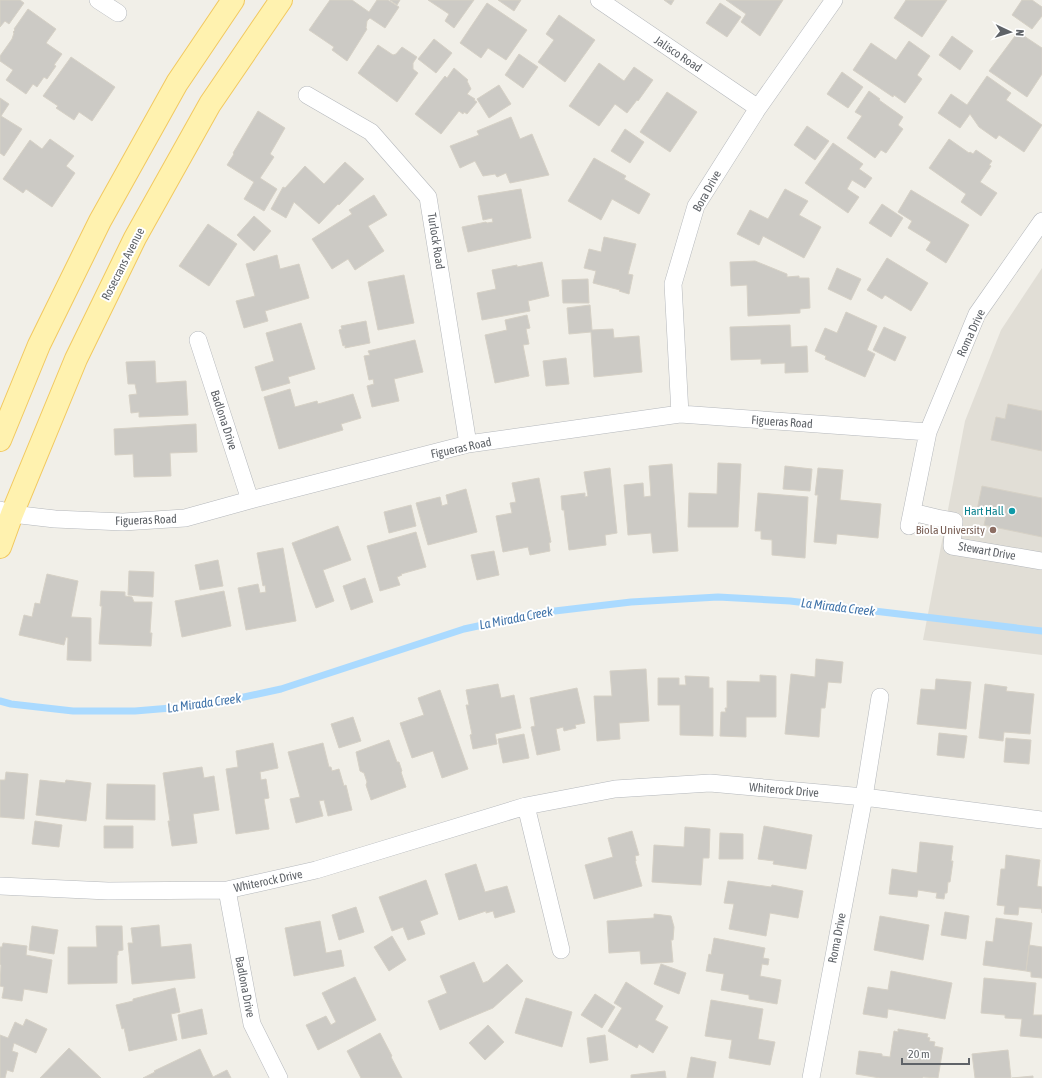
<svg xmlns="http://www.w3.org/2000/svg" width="1042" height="1078" font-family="'Asap Condensed',sans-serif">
<rect width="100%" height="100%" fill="#f1efe8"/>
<!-- education -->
<path fill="#e1ded6" d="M1042,268V655L923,640L965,421L1001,330Z"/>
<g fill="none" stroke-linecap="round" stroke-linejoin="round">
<!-- stream -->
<path stroke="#aadaff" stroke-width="7" d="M0,701L11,704L73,711H135L207,705L281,689L464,629L538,613L631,602L718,597L790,601L1042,631"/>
</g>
<!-- building -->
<path fill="#cccac5" stroke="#d6d1c6" d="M0,0H20L24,3L9,24L5,21L0,27Z
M330,0H352L369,12L377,0H388L399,7L385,28L370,18L367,21L366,28L367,29L347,61L332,50L334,47L309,30Z
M390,0H400L397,5Z
M428,0H474L454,28L445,21L449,14Z
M498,0H521L514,11Z
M664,0H674L671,5Z
M726,0H783L760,36L741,22L746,14Z
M906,0H947L922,37L894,18Z
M1022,0H1032L1042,7V16L1032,29L1012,15Z
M487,3L527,30L506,60L488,48L481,58L460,43Z
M720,3L741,17L727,37L706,23Z
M28,9L56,29L46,43L62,54L54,65L56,66L47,79L44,77L37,87L33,84L26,94L6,80L13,70L0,61V56L12,39L14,33L13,32L15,30L14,29Z
M559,15L595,40L565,82L538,62L554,40L546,34Z
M1018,32L1042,48V74L1027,97L989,71Z
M952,36L973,51L960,70L939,55Z
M434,39L452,53L436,73L418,59Z
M909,41L930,56L917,75L922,79L905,103L894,95L893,97L853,70L871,43L896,60Z
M378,45L393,55L396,54L402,47L417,57L413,63V69L418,73L397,102L358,73Z
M519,54L538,67L523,88L505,75Z
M71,57L115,87L92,121L79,112L74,120L56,108L58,106L43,96Z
M599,63L624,81L634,67L653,80L638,101L637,100L627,113L615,104L599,126L569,106Z
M454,68L468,80L467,81L471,89L467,94L475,99L474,100L477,102L467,114L464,112L463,114L459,111L441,134L415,114L445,76L447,78Z
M842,72L863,87L848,108L827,94Z
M987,76L1011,93L1006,100L1042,125L1024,152L999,135L996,139L979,127L970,114L960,128L938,113L951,94L967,105Z
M499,85L511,104L489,118L477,99Z
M869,91L880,99L879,100L903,117L898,125L903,129L886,153L881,150L875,158L847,138L862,116L855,112Z
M667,92L697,112L670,152L640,132Z
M0,98L9,104L1,116L22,129L4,156L0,153Z
M258,111L285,128L270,154L274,157L260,178L277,189L264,211L244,199L254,182L227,165L234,154L233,153Z
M511,117L520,139L532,134L549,175L510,183L506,173L497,177L495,174L483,176L475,161L460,168L450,146L479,135L477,131Z
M807,126L829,141L815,160L794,145Z
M625,129L644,142L630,163L611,151Z
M50,139L74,156L66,166L75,173L52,207L26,189L23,193L3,179L30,140L42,149Z
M949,139L969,153L970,152L973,154L976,150L992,161L989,165L991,166L980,182L997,193L981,216L961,202L966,194L929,168Z
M833,143L863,164L859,169L872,178L865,188L852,180L847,189L859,197L848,213L805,183Z
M594,158L626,176L624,179L650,194L639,214L612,199L601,220L568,201Z
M345,162L364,179L339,205L338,204L319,224L294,202L286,218L271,209L283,187L285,188L305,166L324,184Z
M521,189L531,238L468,252L462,227L486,222L487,223L493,222L492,218L483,220L478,196Z
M785,189L808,201L799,215L821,227L804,258L763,236L759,245L737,234L750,210L768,219Z
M911,190L969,225L946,263L926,250L931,242L908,228L912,221L898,212Z
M374,195L387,215L368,226L384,251L355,270L348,259L332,269L312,239L352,214L349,210Z
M882,204L903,218L891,237L869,223Z
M254,216L271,231L254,251L237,235Z
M208,224L237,244L209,286L179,266Z
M604,237L636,244L628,274L633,275L629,294L619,291L620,290L593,283L596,271L584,268L589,249L601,252Z
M277,255L280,269L299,264L309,298L265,311L268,321L244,328L236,301L255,296L246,264Z
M887,258L928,283L911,311L885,295L882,299L867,290Z
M755,261L787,274V277L799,276V278H809L810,308L800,309V313L748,316L747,285L731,286L730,262Z
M542,262L549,296L528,301L530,311L482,320L477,293L496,289L492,270L517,265V267Z
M837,268L861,279L851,300L828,289Z
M404,275L414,323L378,330L368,282Z
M588,279L589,303H563L562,280Z
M590,305L592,330L613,329L614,338L639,336L642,372L594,377L591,332L569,334L567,308Z
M846,312L877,326L867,350L875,354L865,377L825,359L826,356L815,351L825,328L837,333Z
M527,315L530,328L526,329L529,344L523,345L529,376L495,383L485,335L507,330L505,320Z
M366,321L370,343L345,348V345L343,346L339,330L342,329L341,326Z
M301,323L315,369L288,377L290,383L262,391L255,367L274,361L266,333Z
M790,325L791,347L807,346L808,372L785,373V363L761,364V359L731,360L730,327Z
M884,327L906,337L895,361L873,350Z
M415,340L423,372L394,379L399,401L372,407L367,386L374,384L373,379L369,380L364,356L370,355L368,351Z
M566,358L569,384L546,386L543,361Z
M155,361L156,383L186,381L188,415L139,417V412L131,413L129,395L137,394L135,384H128L126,362Z
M290,389L295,407L317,401L318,404L353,394L361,418L341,424L343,430L279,449L264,397Z
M1008,404L1042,411V451L991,440L996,417L1005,419Z
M196,424L197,452L170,453L171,476L134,477L133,454L115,455L114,429Z
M718,463L741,464L738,527H688L689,493L717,494Z
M672,464L678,551L653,553L651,533L628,535L624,485L643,483L644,497L651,496L649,466Z
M785,466L812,469L810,491L783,489Z
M610,468L617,533L605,535L606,545L569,550L564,510H562L561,496L585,493V497L588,496L584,472Z
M818,468L843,470L840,500L881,504L878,538L837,534L836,544L814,542L818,495H815Z
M539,478L551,542L549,543L550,551L530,555L528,547L503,552L496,516L512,513L510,503L516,502L512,483Z
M982,486L1042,498V537L984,525L987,512L977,510Z
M466,489L477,532L428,545L416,503L440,497L442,506L448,504L446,495Z
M758,493L808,497L805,558L772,555V540L761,539V531H755Z
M411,505L416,526L389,533L384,512Z
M338,526L351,560L323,570L334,601L316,608L292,543Z
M416,532L426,567L401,574L402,575L397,577L400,585L380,591L367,546Z
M283,548L296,621L246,630L238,588L258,584L260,593L266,592L265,585L263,586L257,553Z
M494,551L499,575L477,580L471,555Z
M218,560L223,586L200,590L195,565Z
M129,571L154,572L153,597L128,595Z
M47,574L78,581L71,617L91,618V661L67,660L68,638L66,637L64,645L19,635L24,615L32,617L35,603L40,604Z
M365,578L373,602L351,610L343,586Z
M101,591L125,592V596L132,597L134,602H152L150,633H152L151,646L99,644L102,606H100Z
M224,591L231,626L182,637L175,601Z
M816,659L843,662L841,683L828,682L825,708H821L819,737L785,734L791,674L815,677Z
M646,669L649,721L619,723L620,739L597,741L594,696H612L610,671Z
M760,675L776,676V717H746V737L720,736L721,712H726L725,708H727V681L760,682Z
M685,676L709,677V688H713V736L680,735V705H658V678H679V685H686Z
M936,679L971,682L966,729L917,724L921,689L935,690Z
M498,684L501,698L514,695L521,728L495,734L497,744L473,749L470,735L472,734L466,705H469L466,690Z
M985,684L1007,687L1006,691L1034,694L1030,734L1004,732L1003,741L979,738Z
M577,688L585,723L575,725L576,728L564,731L563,727L556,729L560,750L537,755L531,727L535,726L530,698Z
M440,690L468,769L442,778L433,751L412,758L400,723L424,715L418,698Z
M353,717L361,741L339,748L331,724Z
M939,733L967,736L964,758L937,755Z
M524,734L529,758L503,763L498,739Z
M1006,738L1031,740L1029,764L1004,762Z
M389,740L397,762H399L402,771L401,772L406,787L371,800L366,785L367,782L364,773L360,771L356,752Z
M273,743L278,768L260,772L261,780L266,779L269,798L264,799L269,829L236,834L226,769L238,767L236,751Z
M323,743L329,767H331L332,771L339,769L344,786L346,785L352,810L328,816L324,800L319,801L323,816L296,823L290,799L300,797L288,752Z
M202,767L204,778L214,776L219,810L193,814L197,843L172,846L168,821H170L163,773Z
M6,772L28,774L24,819L0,817V780H5Z
M40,780L65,783L66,780L91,783L86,821L36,815Z
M107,784L155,785V820L106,819Z
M35,821L62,825L59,847L32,844Z
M104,826H133V848H104Z
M764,826L812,835L806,869L773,864L774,861L758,859Z
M685,827L710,829L709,858H703L701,885L652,882L654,845L684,847Z
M632,831L639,855L635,856L636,861H635L642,886L594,899L585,865L613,857L608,838Z
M720,833L743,834V859H719Z
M920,842L953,846L951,861H953L950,882H948L947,893H945L944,899L936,898L937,893L918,890L917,897L889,894L892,869L917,873Z
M1006,855L1040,860L1037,886L1042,887V913V909L1019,907L1018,915L1004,914L1005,906L997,905L1001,869H1005Z
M476,864L485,892L507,886L515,912L495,918L493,911L486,913V911L459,920L445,874Z
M426,880L438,914L420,921L425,934L408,940L403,927L392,931L379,897Z
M728,881L771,887L772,885L803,891L798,918L770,913L766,936L729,929L734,904L724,903Z
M356,907L364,932L339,940L332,915Z
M945,912L969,916L966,939L941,935Z
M654,914L671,916L674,927L673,940H671L673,962L641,964L640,951L609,953L607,921L654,918Z
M880,916L929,925L923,960L874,950Z
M996,918L1032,923L1026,971L983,965L986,941L993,942Z
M320,921L326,953L341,950L344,966L294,976L285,928Z
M159,925L161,947L191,944L195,978L132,984L128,943H133L131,928Z
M32,926L58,930L54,954L29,950Z
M96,926H122L123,950L118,951V955H117V983L68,984V947H97Z
M392,936L406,960L389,971L374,947Z
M714,938L765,948L763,958L769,959L768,965L762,964L760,976L781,980L777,1004L749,999V995L721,990L724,974L706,971L709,954L711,955Z
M3,943L27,946L26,955L52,960L47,993L24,989L22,1001L2,998L4,987L0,986L1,965L0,964V947H2Z
M1029,945L1042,947V978L1031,977V972L1026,971Z
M474,962L483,983L488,981L507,964L523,981L493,1008L440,1030L428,1001L447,993L440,976Z
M661,964L686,973L679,994L654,984Z
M891,971L952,983L945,1019L888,1009L887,1018L863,1014L868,987L888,990Z
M355,977L376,1020L318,1050L306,1025L326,1016L331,1025L336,1022L322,993Z
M984,978L1036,983L1033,1015H1042V1038L1020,1036L1022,1019L1005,1018V1015L981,1013Z
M626,982L663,1006L655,1020L668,1027L653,1053L639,1044L637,1048L608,1031L622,1008L614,1003Z
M175,988L180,1012L171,1014L177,1040L129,1051L124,1028L122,1029L116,1005L133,1001V999Z
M595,994L615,1007L602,1028L581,1015Z
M526,998L572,1012L562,1047L515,1033Z
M711,1000L763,1009L758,1039L775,1042L770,1065L729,1058L732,1040L705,1036Z
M202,1009L207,1034L182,1039L178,1015Z
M26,1019L47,1029L36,1053L14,1043L12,1051L18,1053L13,1072L7,1070L5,1078H0V1035L8,1038L15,1022L23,1026Z
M488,1025L504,1042L485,1060L469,1043Z
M898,1029L928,1034L927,1037L930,1038L929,1041L935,1042L934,1046L943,1048L938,1078L923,1077L922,1078H880L856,1074L859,1051L882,1054V1056L890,1057L894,1031L898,1032Z
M380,1033L392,1056L391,1057L402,1078H361L347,1051Z
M605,1035L608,1060L590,1063L587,1038Z
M69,1048L101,1078H40Z
M200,1049L213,1077L227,1070L231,1078H143L155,1072L154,1071Z
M1008,1050L1011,1078H975L972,1054Z
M691,1057L716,1062L713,1078H687Z
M665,1071L666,1078H631V1075Z
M1033,1076V1078H1012Z"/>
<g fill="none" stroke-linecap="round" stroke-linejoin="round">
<defs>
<path id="minor" d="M98,0L118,13
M599,0L758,108
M307,95L371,132L428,197L468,444
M198,340L250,500
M680,414L673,284L696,206L758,108L834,0
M0,510L12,514L55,519L123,522L185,518L250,500L468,444L680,414L928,432
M912,512L937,518L954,521L952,546L1042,561
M909,526L928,432L977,314L1042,221
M526,806L561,950
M0,886L108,891L227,890L316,870L526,806L615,789L710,783L864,797L1042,820
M227,890L252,1024L279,1078
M811,1078L864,797L880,697"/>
<path id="primary" d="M0,440L39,345L100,221L177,83L233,0
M0,547L12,514L76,359L135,238L210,104L281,0"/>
</defs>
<!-- minor casing -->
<use href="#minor" stroke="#b5b8bc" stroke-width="18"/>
<!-- primary casing -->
<use href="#primary" stroke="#f2c960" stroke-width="24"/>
<!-- minor -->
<use href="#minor" stroke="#fff" stroke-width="17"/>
<!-- primary -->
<use href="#primary" stroke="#fff2af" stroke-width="22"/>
</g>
<!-- markers -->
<circle fill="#0f9aa8" stroke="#fff" stroke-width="1.5" cx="1012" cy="511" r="4"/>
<circle fill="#8d6e63" stroke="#fff" stroke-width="1.5" cx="993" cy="530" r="4"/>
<g text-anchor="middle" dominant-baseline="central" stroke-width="4" stroke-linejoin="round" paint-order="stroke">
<!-- street labels -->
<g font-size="12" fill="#5f6368" stroke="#fff">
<text transform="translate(678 54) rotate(34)">Jalisco Road</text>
<text transform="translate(707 191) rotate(-61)">Bora Drive</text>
<text transform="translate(436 241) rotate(81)">Turlock Road</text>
<text transform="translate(123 264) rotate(-63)">Rosecrans Avenue</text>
<text transform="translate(971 333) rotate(-65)">Roma Drive</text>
<text transform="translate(224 420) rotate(72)">Badlona Drive</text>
<text transform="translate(782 422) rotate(4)">Figueras Road</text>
<text transform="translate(461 448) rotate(-12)">Figueras Road</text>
<text transform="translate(146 520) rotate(-2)">Figueras Road</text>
<text transform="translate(987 551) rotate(10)">Stewart Drive</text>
<text transform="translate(784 790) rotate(5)">Whiterock Drive</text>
<text transform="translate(268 881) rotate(-12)">Whiterock Drive</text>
<text transform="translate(837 938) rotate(-79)">Roma Drive</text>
<text transform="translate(245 987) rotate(79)">Badlona Drive</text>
</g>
<!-- culture labels -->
<g font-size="12" fill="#0d838f" stroke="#fff" text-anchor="end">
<text x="1004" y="511">Hart Hall</text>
</g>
<!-- education labels -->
<g font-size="12" fill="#785e54" stroke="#fff" text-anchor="end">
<text x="985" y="530">Biola University</text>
</g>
<!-- water labels -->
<g font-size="13" font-style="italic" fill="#4174aa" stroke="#fff">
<text transform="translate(838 607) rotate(7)">La Mirada Creek</text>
<text transform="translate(516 618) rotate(-11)">La Mirada Creek</text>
<text transform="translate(204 703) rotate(-8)">La Mirada Creek</text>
</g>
</g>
<!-- north arrow -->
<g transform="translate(1010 32) rotate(94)" stroke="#ffffff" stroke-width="3" paint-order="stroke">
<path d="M0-3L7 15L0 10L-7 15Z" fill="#5f6368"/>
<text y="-6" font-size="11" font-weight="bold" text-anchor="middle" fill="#5f6368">N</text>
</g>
<!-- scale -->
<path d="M902 1058v6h67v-6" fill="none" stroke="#5f6368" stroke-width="2"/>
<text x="908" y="1058" font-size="12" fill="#5f6368" stroke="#ffffff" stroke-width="3" paint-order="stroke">20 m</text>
</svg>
